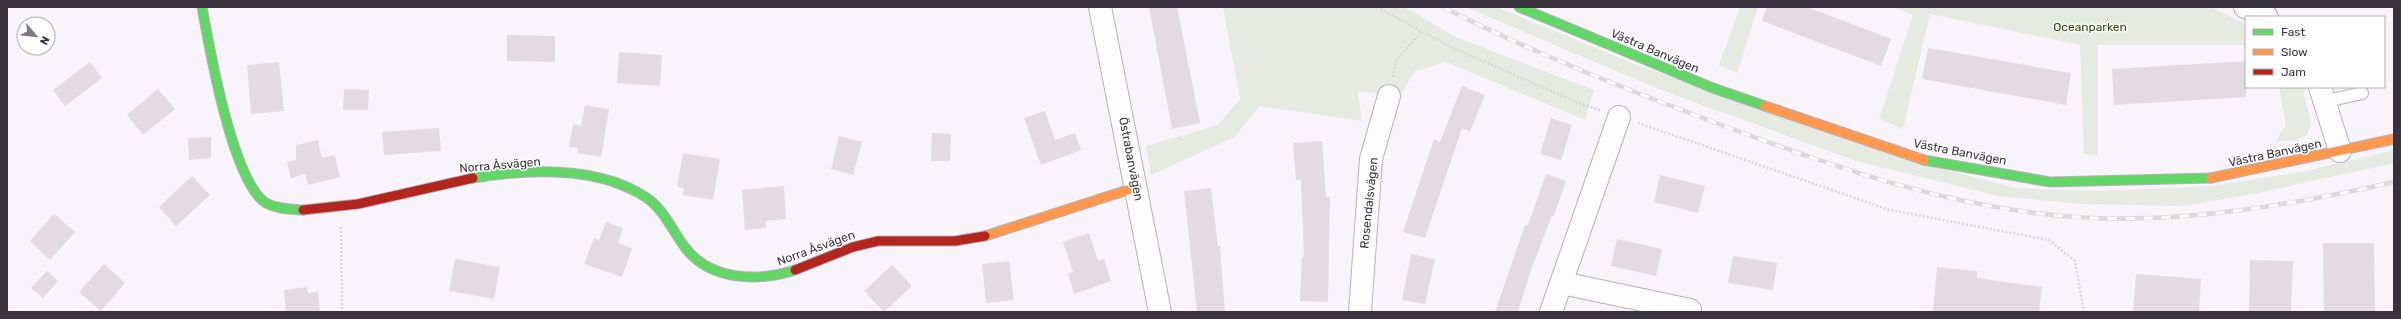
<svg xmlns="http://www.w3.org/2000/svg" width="2401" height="319" font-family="Rubik,sans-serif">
<rect width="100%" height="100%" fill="#f9f4fb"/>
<!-- green -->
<path fill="#e5ebe0" d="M1223,7H1404L1458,38L1594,90L1585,120L1446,62L1415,71L1399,97L1358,91L1362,121L1259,106L1235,137L1151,175L1146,146L1218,125L1240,99Z
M1465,7H1497L1635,64L1894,156L2016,188L2102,191L2211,186L2301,172L2394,150V163L2258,193L2184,206L2080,204L1998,196L1856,161L1661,90Z
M1740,7H1758L1737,73L1719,65Z
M1892,7H2211L2246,24V45H2098V156L2084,154L2080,45L1930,14L1903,129L1879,119L1913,15Z
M2279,87H2307V89L2303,91L2311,122L2307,135L2295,140L2275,142L2286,125Z"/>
<!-- building -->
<path fill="#e4dbe1" d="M1149,7H1177L1200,123L1172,129Z
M1767,7H1807L1891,39L1881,66L1762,21Z
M507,35L555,36V62L507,61Z
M1928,48L2071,73L2066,105L1922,79Z
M619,52L662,55L660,86L617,83Z
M2246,61V97L2114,105L2112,69Z
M90,62L102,78L65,106L53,90Z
M279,62L284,111L251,114L247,65Z
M1462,86L1485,95L1470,132L1462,128L1425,238L1403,232L1434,139L1440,142Z
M158,89L175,109L143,135L127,115Z
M344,89L369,90L368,110H343Z
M585,105L609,109L601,157L577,153L578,148L569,147L573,124L581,126Z
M1045,111L1055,140L1075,133L1081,150L1041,165L1024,118Z
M1551,118L1572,125L1561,160L1540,154Z
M439,128L441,151L384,155L382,132Z
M932,133L951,134L950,161H931Z
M839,136L862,142L853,175L831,169Z
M211,137V158L189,160L188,138Z
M318,140L322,158L335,155L340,177L308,185L305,174L291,178L287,162L296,160V145Z
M1322,141L1326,197H1330L1328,302L1300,301L1302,257H1304L1301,180H1296L1293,143Z
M683,153L720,159L713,200L683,195L684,188L677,187Z
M1546,174L1566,181L1554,216H1552L1532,267L1518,312H1495L1525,225H1528Z
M1660,175L1705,186L1698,213L1654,202Z
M192,176L210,195L176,226L159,207Z
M784,186L786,219L766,221V228L745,230L742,190Z
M1211,188L1218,246H1220L1225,312H1197L1184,191Z
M54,214L75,232L50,260L30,241Z
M606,222L623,228L618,243L632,248L622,277L584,264L594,238L599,240Z
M1089,233L1098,261L1104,259L1111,281L1074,294L1068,274L1073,272L1063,242Z
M1617,239L1662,249L1656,276L1611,266Z
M2323,243H2374L2375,312H2324Z
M1411,254L1435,259L1425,304L1402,300Z
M1733,256L1777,263L1773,290L1728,283Z
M455,259L500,267L494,299L449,291Z
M2250,260L2293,261L2291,312H2249Z
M1009,261L1014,300L986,303L982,264Z
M104,264L125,283L101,311L79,292Z
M892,265L912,286L884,312L864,291Z
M1937,267L1977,271V278L2042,287L2039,312H1933Z
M47,271L58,281L43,298L31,288Z
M2136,274L2201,279L2199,312H2133Z
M307,287L308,293L318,292L320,312H286L284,290Z"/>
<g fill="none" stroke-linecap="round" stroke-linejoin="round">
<defs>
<path id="lane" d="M2323,102L2362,93"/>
<path id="street" d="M1100,7L1160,312
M2245,7L2267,17
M2320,87L2340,151
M1562,283L1690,310
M1360,312L1371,159L1389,96
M1551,312L1619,117"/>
<path id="fast" d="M202,7C210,51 231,171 262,200C272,209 290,209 303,210
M1519,7L1713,88L1765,106
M1924,160L2050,182L2211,178
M473,178C528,169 598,165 647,198C663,209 673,231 684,246C709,281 758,282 795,270"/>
<path id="slow" d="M1765,106L1924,160
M2211,178L2394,139
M985,236L1137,187"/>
<path id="jam" d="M303,210L358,204L473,178
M795,270L853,247L878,241H955L985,236"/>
</defs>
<!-- lane casing -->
<use href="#lane" stroke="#b6b0ba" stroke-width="14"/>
<!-- street casing -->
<use href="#street" stroke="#b6b0ba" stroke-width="24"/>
<!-- fast casing -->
<use href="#fast" stroke="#b6b0ba" stroke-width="11"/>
<!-- slow casing -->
<use href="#slow" stroke="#b6b0ba" stroke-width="11"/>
<!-- jam casing -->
<use href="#jam" stroke="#b6b0ba" stroke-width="11"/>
<!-- path -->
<path stroke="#d8d6da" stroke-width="2.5" stroke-dasharray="2 2" stroke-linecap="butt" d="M1377,7L1453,48L1576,102L1600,110
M1393,77L1396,61L1422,31
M1638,123L1890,210L2049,240L2075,261L2084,312
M341,227L342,312"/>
<!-- lane -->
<use href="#lane" stroke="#fefdfe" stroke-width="12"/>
<!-- street -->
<use href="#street" stroke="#fefdfe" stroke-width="22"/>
<!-- fast -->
<use href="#fast" stroke="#63d668" stroke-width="9"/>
<!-- slow -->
<use href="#slow" stroke="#ff974d" stroke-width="9"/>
<!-- jam -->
<use href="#jam" stroke="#b3261e" stroke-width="9"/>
<defs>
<path id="rail" d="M1443,7C1529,51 1618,86 1708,120C1833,167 1958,212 2093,218C2195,222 2295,204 2394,182"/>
</defs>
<!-- rail casing -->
<use href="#rail" stroke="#dad9db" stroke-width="4.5"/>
<!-- rail -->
<use href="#rail" stroke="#fff" stroke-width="3" stroke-dasharray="9" stroke-linecap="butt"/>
</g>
<g text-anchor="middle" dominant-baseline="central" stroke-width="3" stroke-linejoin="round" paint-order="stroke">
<!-- park labels -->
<g font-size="12" fill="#2d490a" stroke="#fff">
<text x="2090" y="27">Oceanparken</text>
</g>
<!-- street labels -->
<g font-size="12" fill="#3b323f" stroke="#fff">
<text transform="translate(1655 51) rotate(23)">Västra Banvägen</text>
<text transform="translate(1960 152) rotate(11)">Västra Banvägen</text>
<text transform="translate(2275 153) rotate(-12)">Västra Banvägen</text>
<text transform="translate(1131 159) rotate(79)">Östrabanvägen</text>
<text transform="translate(500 165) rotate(-5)">Norra Åsvägen</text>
<text transform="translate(1369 203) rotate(-84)">Rosendalsvägen</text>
<text transform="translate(816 248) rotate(-20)">Norra Åsvägen</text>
</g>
</g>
<!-- border -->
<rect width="2401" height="319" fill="none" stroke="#3b323f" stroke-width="16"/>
<!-- legend -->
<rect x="2245" y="16" width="140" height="72" fill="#ffffff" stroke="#b1adb2"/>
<rect x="2253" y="29" width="20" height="6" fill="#63d668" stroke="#b1adb2"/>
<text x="2281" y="36" font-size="12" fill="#3b323f">Fast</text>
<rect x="2253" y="49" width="20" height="6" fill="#ff974d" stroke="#b1adb2"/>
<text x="2281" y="56" font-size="12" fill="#3b323f">Slow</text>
<rect x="2253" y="69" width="20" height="6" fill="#b3261e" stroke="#b1adb2"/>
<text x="2281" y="76" font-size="12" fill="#3b323f">Jam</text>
<!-- north arrow -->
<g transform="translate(36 36) rotate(118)"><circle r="19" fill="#ffffff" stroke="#b1adb2"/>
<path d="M0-3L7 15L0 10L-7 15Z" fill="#7e7681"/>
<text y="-6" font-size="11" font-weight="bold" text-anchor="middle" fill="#3b323f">N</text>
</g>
</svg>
